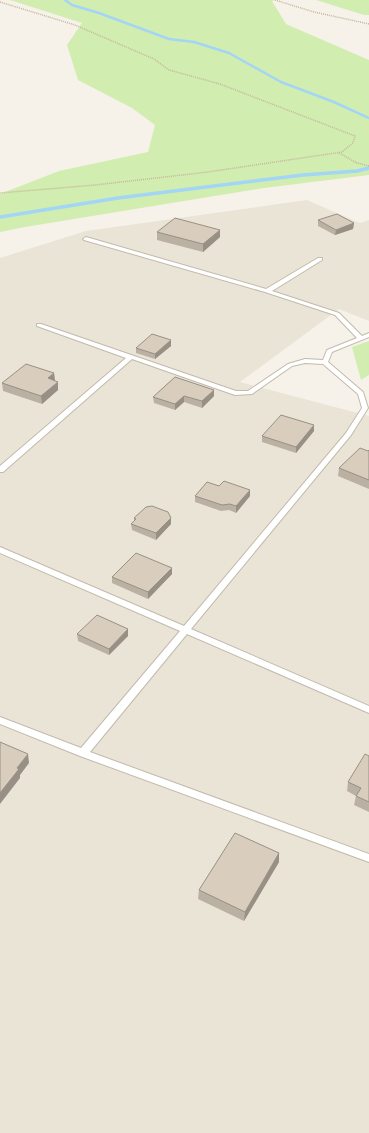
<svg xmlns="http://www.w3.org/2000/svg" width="369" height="1133" font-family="Barlow,sans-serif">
<rect width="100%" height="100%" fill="#f6f2ea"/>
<!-- residential -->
<path fill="#eae4d7" d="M307,200L360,223L369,220V321L339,309L240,382L369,416V1133H0V258L86,231Z"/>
<!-- green -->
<path fill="#d2edb0" d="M10,0H275L272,1L286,24L369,60V175L264,188L25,227L0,232V194L59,171L148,152L155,125L132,108L78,80L67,45L82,23Z
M316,0H369V15H364Z
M369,341V375L361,380L352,347Z"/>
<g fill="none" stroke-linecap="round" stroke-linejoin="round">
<!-- stream-far1 -->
<path stroke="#a2d5f6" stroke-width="2.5" d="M65,0L72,5L99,13L169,39L194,42L229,53L281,82L334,102L369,118"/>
<!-- stream -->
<path stroke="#a2d5f6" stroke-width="3.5" d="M0,217L118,198L303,175L357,171L369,168"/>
<defs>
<path id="lane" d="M86,237L266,289L318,258H322V260L272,291L339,313L362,336L369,333V337L332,352L328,362L363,392L368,408L351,435L191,629L369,706V713L187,634L90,752L369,854V862L80,756L0,724V717L81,748L180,631L0,553V547L184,626L346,433L362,408L358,394L323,364L305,363L292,366L252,394L235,395L132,359L3,472H0V466L126,358L37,326V324H41L236,391H248L288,364L305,359L323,360L327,350L357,338L335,315L265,292L84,240L83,239Z"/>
</defs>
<!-- lane casing -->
<use href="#lane" stroke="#c2baab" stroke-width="2"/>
<!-- path -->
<path stroke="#c5b69b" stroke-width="1.5" stroke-dasharray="1 1" stroke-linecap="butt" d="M275,0L314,12L369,24
M0,2L75,25L154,59L169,70L220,84L355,136L353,143L342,152L208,172L95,185L0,193
M339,153L357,163L369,166"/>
<!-- lane -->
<use href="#lane" fill="#fff" fill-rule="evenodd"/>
</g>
<!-- wall -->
<path fill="#bbb1a3" d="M318,220L354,223L353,229L335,235L318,226Z
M157,232L220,237L203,252L157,240Z
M171,340V346L155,359L136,353V348Z
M54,373L55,381L58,382V390L42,404L3,391L2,383Z
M175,377L214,396L202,408L184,402L175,410L154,403L153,397Z
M314,425V431L296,453L262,442V436Z
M369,450V489L338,476L339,468Z
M219,486L250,496L236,513L229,510L221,511L195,502V496Z
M134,518H171V524L156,540L132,530L131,524L134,521Z
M172,568V574L148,599L112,583V577Z
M77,634L128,636L109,655L78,641Z
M369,756V812L354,805L356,796L347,791L348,782Z
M279,853V862L244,921L198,899L199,890Z"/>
<!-- shaded-wall -->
<path fill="#989085" d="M354,223L353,229L335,235L336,230Z
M220,230V237L203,252V244Z
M171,340V346L155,359V354Z
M54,373L55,382L48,378Z
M58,382V390L42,404L41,396Z
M214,390V396L202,408V401Z
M184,396V402L175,410V404Z
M314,425V431L296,453V447Z
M250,490V496L236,513V506Z
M171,518V524L156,540V533Z
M172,568V574L148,599V592Z
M128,629V636L109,655V649Z
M28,754L29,763L20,775V778L0,804V793L17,768Z
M279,853V862L244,921L245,912Z"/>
<!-- building -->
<path fill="#d9cebe" stroke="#989085" d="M337,214L354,223L336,230L318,220Z
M175,218L220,230L203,244L157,232Z
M152,334L171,340L155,354L136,348Z
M26,364L54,373L48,378L58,382L41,396L2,383Z
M175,377L214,390L202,401L184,396L175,404L153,397Z
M281,415L314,425L296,447L262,436Z
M360,448L368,451L369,450V480L339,468Z
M224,481L250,490L236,506L230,504L222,505L195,496L207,482L219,486Z
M152,506L168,512L171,518L156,533L131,524L136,519L134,518L146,507Z
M136,553L172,568L148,592L112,577Z
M97,615L128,629L109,649L77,634Z
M0,742L28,754L17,768L19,769L0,793Z
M365,754L369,756V802L356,796L361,788L348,782Z
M235,833L279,853L245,912L199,890Z"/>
</svg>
